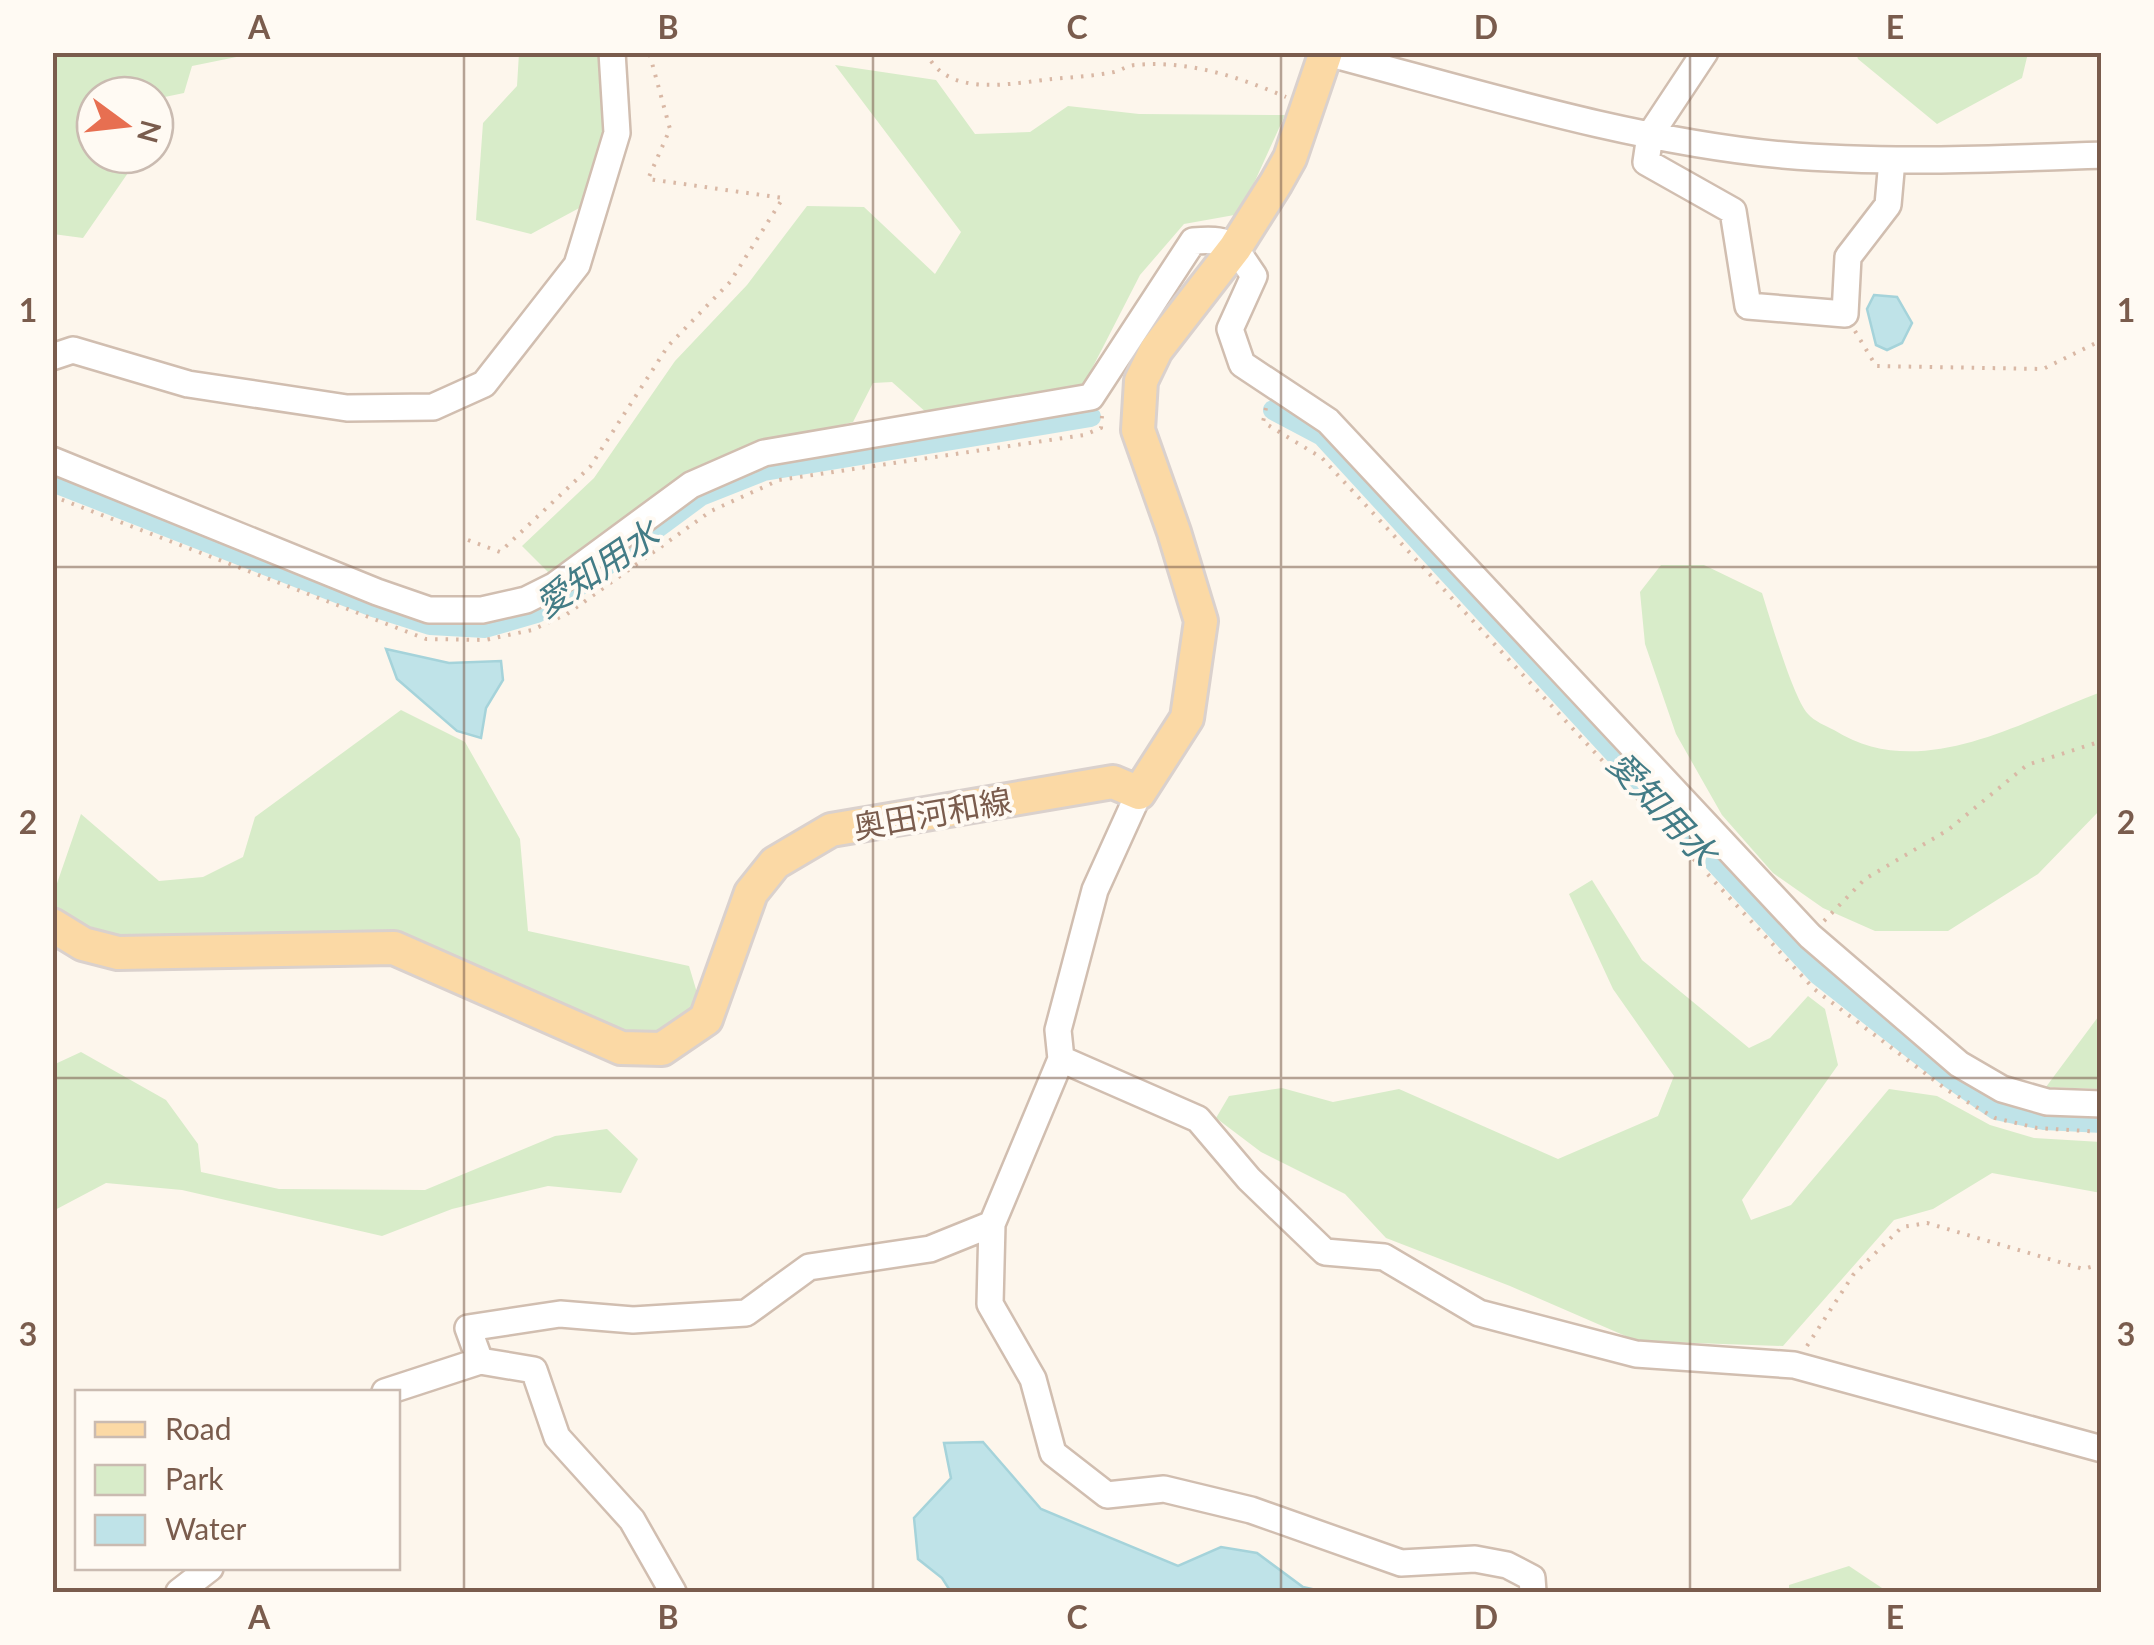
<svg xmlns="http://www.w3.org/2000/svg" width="2154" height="1645" font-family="Lato,'Noto Sans JP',sans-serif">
<rect width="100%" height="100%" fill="#fdf6ec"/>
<!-- green -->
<path fill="#d8ecc9" d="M53,52H256V53L192,66L184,93L155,99V95H95V155H128L130,170L83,238L53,234Z
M519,53H601L607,128L583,206L531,234L476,220L483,123L517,86Z
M1856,53V52L2028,53L2022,78L1937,124L1858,59Z
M835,65L936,80L975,134L1030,132L1068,106L1139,114L1285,115L1240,214L1184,224L1140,275L1082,388L928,414L892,382L873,383L853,422L760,446L686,473L551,575L522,546L594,478L675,361L747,285L807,206L864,207L935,274L961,232Z
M1661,565H1704L1762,593C1770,618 1793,698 1808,714C1814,721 1826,726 1834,730C1919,784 2020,722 2101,692V809L2038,874L1948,931H1875L1823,908L1773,873L1722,815L1676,734L1645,644L1640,592Z
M401,710L465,742L520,839L528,931L689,966L701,1006L666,1034L619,1037L399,939L121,946L53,912V895L81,814L159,881L203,877L243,857L255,817Z
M1592,880L1642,960L1749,1048L1770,1038L1808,996L1825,1009L1838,1065L1742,1200L1751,1220L1791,1205L1889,1089L1937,1096L1990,1125L2034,1138L2101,1142V1193L1992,1173L1933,1209L1894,1220L1783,1346L1637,1341L1510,1286L1386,1238L1345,1194L1261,1152L1216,1118L1229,1096L1282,1088L1333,1102L1399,1089L1558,1159L1658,1116L1674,1076L1613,989L1569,894Z
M2101,1013V1089L2046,1087Z
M81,1052L166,1100L198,1144L201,1172L279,1189L425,1190L555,1136L607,1129L638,1159L621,1193L548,1186L452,1209L382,1236L182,1190L106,1183L53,1211V1065Z
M1849,1566L1888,1592H1789V1585Z"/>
<!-- water -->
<path fill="#bfe3e8" stroke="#a5d3da" stroke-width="2.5" d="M1874,295L1897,297L1912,323L1902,343L1887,350L1876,345L1867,309Z
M386,649L449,663L501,661L503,680L486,708L481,738L457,731L397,679Z
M983,1442L1041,1509L1178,1566L1221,1547L1257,1553L1303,1587L1325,1592H951L942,1578L918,1559L914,1518L951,1478L944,1443Z"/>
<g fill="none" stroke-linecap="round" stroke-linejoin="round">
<!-- canal -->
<path stroke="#bfe3e8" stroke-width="20" d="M1273,410L1322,436L1818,975L1948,1077L1996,1110L2044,1120L2102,1123
M52,482L373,607L430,625L485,628L537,613L564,597L701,496L764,471L1091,417"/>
<defs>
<path id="minor" d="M1323,52C1472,91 1630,141 1783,155C1888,164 1995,159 2102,155
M1705,52L1650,135L1646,162L1733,211L1748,306L1845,314L1848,257L1888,205L1892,160
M52,357L73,350L188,384L347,408L433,407L484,384L577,265L617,133L612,52
M52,460L377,592L429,610H482L526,600L554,586L691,485L764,453L1091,397L1193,241C1233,238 1232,244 1254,276L1230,329L1242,364L1328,421L1810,936L1959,1064L2002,1089L2047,1102L2102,1104
M1061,1059L1198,1119L1249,1179L1325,1252L1384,1257L1479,1313L1636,1354L1794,1365L2102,1449
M992,1224L990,1304L1033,1379L1053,1453L1107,1495L1164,1489L1251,1510L1401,1563L1475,1559L1507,1565L1532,1578L1533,1592
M480,1361L468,1328L560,1314L633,1320L746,1313L809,1267L930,1249L992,1224L1061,1059L1058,1030L1095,890L1139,793
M385,1392L480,1361L534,1370L557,1437L632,1520L673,1592
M179,1592L210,1568"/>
<path id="major" d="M52,925L83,944L118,953L394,948L621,1048L662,1049L706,1019L751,893L775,863L831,830L1113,782L1139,793L1187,718L1201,621L1174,532L1138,430L1141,381L1156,350L1235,248L1276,183L1290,158L1326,52"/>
</defs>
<!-- minor casing -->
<use href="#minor" stroke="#d1beb0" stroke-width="30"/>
<!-- major casing -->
<use href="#major" stroke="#dad1cd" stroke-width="38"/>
<!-- path -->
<path stroke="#d9b8a5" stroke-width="4" stroke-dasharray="2.5 8" stroke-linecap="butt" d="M926,52C946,99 1013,83 1052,79C1073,77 1094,76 1114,72C1122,70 1128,65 1136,65C1188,60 1239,77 1286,97
M1855,331L1876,366L2043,369L2102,340
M1266,408L1263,422L1322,458L1814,989L1947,1090L1995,1118L2037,1128L2102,1132
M52,496L426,639L485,640L532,630L567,614L711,511L779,480L1084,435L1101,428L1102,416
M468,540L500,552L590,467L668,346L730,282L783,198L648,179L670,129L649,52
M1824,921L1865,879L1948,830L2027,765L2102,741
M1807,1346L1853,1275L1902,1227L1927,1223L2083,1269L2102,1264"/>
<!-- minor -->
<use href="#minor" stroke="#fff" stroke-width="25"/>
<!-- major -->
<use href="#major" stroke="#fbd9a5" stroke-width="32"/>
</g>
<!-- grid -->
<path fill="none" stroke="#7a5c4d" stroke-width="2.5" stroke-opacity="0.55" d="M464,52V1592M873,52V1592M1281,52V1592M1690,52V1592M52,567H2102M52,1078H2102"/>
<g text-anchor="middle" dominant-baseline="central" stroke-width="8" stroke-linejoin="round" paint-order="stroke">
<!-- street labels -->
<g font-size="32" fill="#7a5c4d" stroke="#fffaf3">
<text transform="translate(932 813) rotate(-10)">奥田河和線</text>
</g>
<!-- water labels -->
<g font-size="35" font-style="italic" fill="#437c86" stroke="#fffaf3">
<text transform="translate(596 568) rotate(-34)">愛知用水</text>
<text transform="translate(1663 807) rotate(47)">愛知用水</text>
</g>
</g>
<!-- border -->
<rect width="2154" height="1645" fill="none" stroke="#fffaf3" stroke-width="110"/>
<!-- legend -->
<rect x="75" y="1390" width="325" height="180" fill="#fffaf3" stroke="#cabbb1" stroke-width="2.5"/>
<rect x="95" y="1422" width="50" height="15" fill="#fbd9a5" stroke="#cabbb1" stroke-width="2.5"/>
<text x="165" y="1440" font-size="30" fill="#7a5c4d">Road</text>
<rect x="95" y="1465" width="50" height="30" fill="#d8ecc9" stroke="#cabbb1" stroke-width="2.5"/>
<text x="165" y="1490" font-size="30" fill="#7a5c4d">Park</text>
<rect x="95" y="1515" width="50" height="30" fill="#bfe3e8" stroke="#cabbb1" stroke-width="2.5"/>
<text x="165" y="1540" font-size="30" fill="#7a5c4d">Water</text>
<!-- north arrow -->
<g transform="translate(125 125) rotate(105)"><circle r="48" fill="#fffaf3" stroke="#cabbb1" stroke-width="2.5"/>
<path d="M0-8L18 38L0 25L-18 38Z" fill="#e76f51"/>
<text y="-15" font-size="28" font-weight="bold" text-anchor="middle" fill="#7a5c4d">N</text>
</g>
<rect x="55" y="55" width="2044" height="1535" fill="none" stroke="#7a5c4d" stroke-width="4"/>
<g font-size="32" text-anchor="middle" font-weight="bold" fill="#7a5c4d">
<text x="259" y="39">A</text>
<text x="668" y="39">B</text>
<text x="1077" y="39">C</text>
<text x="1486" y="39">D</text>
<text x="1895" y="39">E</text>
<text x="28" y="322">1</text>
<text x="2126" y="322">1</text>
<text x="28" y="834">2</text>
<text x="2126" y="834">2</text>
<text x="28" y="1346">3</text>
<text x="2126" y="1346">3</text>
<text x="259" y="1629">A</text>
<text x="668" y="1629">B</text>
<text x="1077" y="1629">C</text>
<text x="1486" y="1629">D</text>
<text x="1895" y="1629">E</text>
</g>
</svg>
